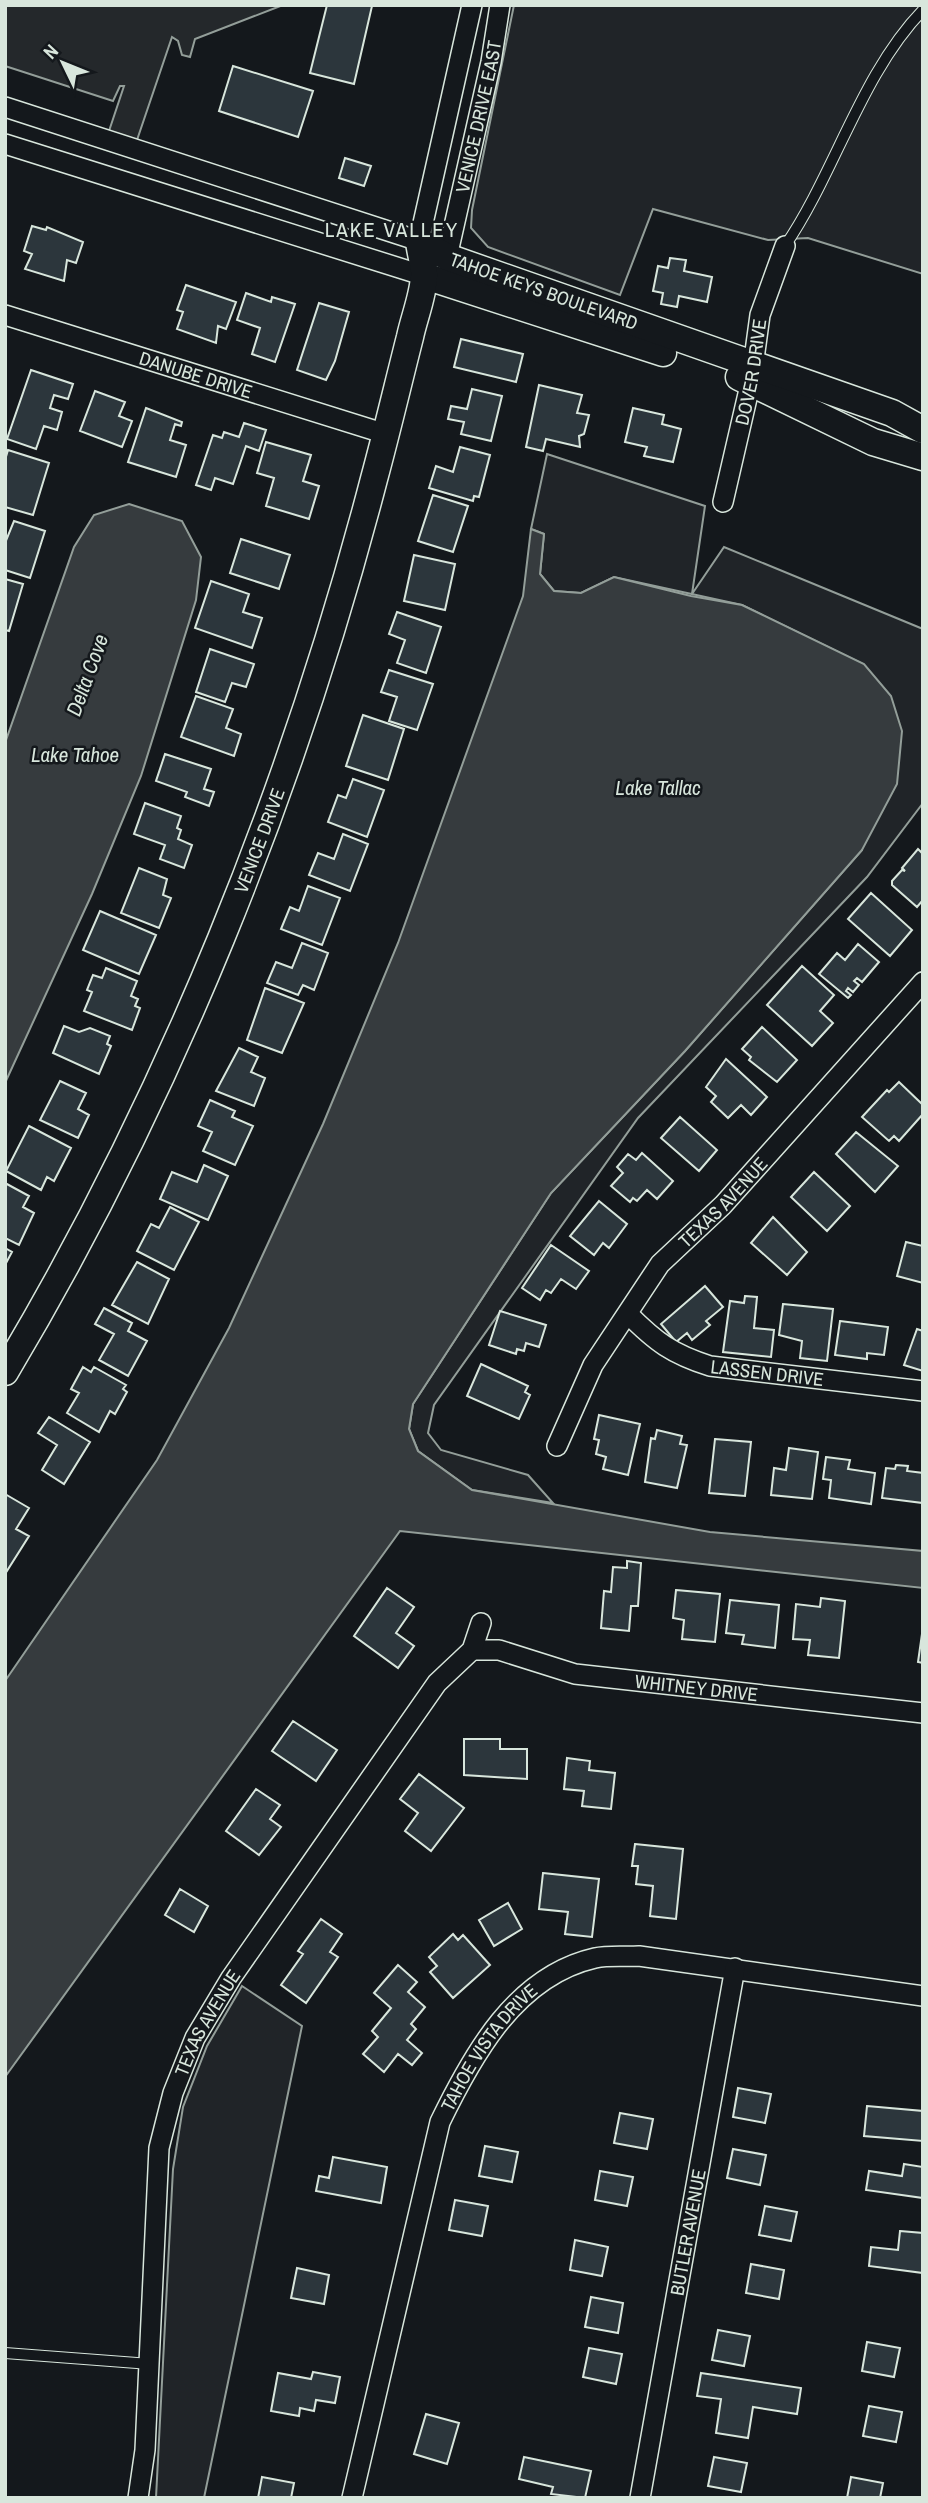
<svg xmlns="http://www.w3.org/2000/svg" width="928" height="2503" font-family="'Archivo Narrow',sans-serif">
<rect width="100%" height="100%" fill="#14181c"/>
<!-- green -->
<path fill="#202428" stroke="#939e99" stroke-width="2" d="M514,5H923V274L808,238L768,240L653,209L620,295L488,247L471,228L472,210Z
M547,454L705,506L692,594L724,547L923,629V803L867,877L638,1118L434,1405L428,1433L441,1450L528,1475L553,1503L472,1490L418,1451L409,1429L413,1404L551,1193L685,1051L862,850L863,664L742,605L614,577L581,593L554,591L540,574L544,534L531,529Z
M242,1986L302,2026L204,2498H156L173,2169L183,2107L207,2046Z"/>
<!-- parking -->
<path fill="#24282b" stroke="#939e99" stroke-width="2" d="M5,5L154,6L283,5L195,39L190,57L182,55L178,41L172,37L137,140L109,131L124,86H120L113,101L5,66Z"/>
<!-- water -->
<path fill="#363b3e" stroke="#939e99" stroke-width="2" d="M129,504L182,521L201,557L196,600L141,776L92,894L5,1083V743L74,547L94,515Z
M531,529L544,534L540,574L554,591L581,593L614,577L691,596L742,605L864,664L891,696L902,731L897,784L862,850L685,1051L551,1193L413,1404L409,1429L418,1451L472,1490L710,1532L923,1551V1588L400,1531L5,2077V1681L157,1460L229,1328L323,1124L398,943L523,596Z"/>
<!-- building -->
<path fill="#2c363c" stroke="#d8e6dc" stroke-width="2" d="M327,5L372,6L354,84L310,73Z
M233,66L313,91L298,137L219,111Z
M345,158L371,166L364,186L339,178Z
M32,226L46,230L47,227L83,242L76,263L67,260L64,281L25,269L32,254L24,251Z
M670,258L686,260L684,271L712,277L707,302L679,296L677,307L661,304L663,293L653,291L658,266L668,268Z
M186,285L236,302L226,329L218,326L216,343L177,329L183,312L177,310Z
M246,293L271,302L272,297L295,304L275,362L252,354L260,328L237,320Z
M319,303L349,312L335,361L326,380L297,370Z
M461,339L523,354L516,382L454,367Z
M31,370L73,384L68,399L54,395L50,408L62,412L57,430L44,426L36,449L7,439Z
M539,385L582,395L577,413L589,415L584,434L579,436L580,447L546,439L543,451L526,447Z
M472,389L502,396L491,441L461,434L464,422L448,419L451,406L467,409Z
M95,391L125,402L119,416L132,421L122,447L80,431Z
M146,408L182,422L181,426L175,424L170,440L186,445L176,477L128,462Z
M633,408L664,415L662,424L681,429L673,462L644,456L647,447L625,442Z
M244,423L266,430L259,451L246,446L233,484L215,478L211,490L196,485L213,435L222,438L224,432L239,437Z
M266,442L311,455L303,481L319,486L309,519L266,506L274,478L257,473Z
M460,447L490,455L479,497L474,496L473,501L429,488L436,466L453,472Z
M8,450L49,463L33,515L5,507V460Z
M433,495L468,506L453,552L418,541Z
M14,521L45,531L30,578L5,570V543Z
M241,539L290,555L279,589L230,573Z
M414,555L455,564L445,610L404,601Z
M5,579L23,584L9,631L5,630Z
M211,581L249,594L243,612L262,618L252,648L195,628Z
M397,612L441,627L426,673L397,663L405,640L389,634Z
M210,649L254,664L246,687L232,683L225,702L196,692Z
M389,670L433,684L417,730L389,721L397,697L381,692Z
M196,696L233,709L226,728L241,734L234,756L181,737Z
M363,715L404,729L388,780L346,766Z
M165,754L211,769L204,789L214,792L209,806L185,797L187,792L156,781Z
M353,779L384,790L367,837L328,822L338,795L346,798Z
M145,803L181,816L177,828L181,830L178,839L192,845L184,868L160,859L165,845L134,834Z
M343,834L368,844L350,891L309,875L318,853L334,859Z
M918,849L921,852L923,850V900L917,907L892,885V881L902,870L905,871L902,868Z
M139,868L167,879L163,895L171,898L159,928L121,913Z
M308,886L340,898L322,945L281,929L290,907L299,911Z
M871,893L912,930L890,956L848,919Z
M100,911L156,935L139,974L83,950Z
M302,943L328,953L314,990L303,985L298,995L267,983L276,962L292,968Z
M858,944L879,962L862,982L857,978L854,981L859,985L853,992L848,988L846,991L851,995L848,998L819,974L837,953L845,960Z
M802,966L834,995L820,1011L833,1023L812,1046L767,1005Z
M106,968L137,981L131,996L138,999L135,1006L140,1008L132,1030L84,1011L92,992L87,990L93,975L102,978Z
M265,988L304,1003L282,1053L247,1040Z
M64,1026L79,1032L90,1028L110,1036L107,1044L111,1046L99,1074L53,1053Z
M762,1027L797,1060L777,1082L749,1060L751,1057L742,1049Z
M239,1048L258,1057L251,1072L265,1078L254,1106L216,1091Z
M726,1059L767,1097L751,1115L741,1105L728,1118L711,1102L716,1096L706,1087Z
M60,1081L86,1093L78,1109L89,1115L78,1138L40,1120Z
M899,1082L923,1105V1114L899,1141L894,1136L889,1141L862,1117L887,1090L889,1092Z
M210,1100L235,1111L232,1117L253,1126L235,1165L203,1151L212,1132L198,1126Z
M680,1117L717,1150L699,1171L661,1138Z
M29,1126L71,1148L54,1181L47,1177L41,1190L6,1171Z
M856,1132L898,1166L875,1192L836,1154Z
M642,1153L673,1181L657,1199L647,1190L637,1201L633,1198L630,1202L611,1186L623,1173L617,1167L628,1154L636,1160Z
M204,1165L228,1176L208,1220L160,1199L172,1172L197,1182Z
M814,1172L850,1206L827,1231L791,1197Z
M5,1183L29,1196L23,1207L34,1213L19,1245L5,1238Z
M599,1201L627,1224L609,1248L603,1243L594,1255L570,1236Z
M170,1207L199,1222L174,1270L137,1251L151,1224L159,1228Z
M773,1217L807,1252L787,1275L751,1243Z
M906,1242L923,1246V1283L897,1276Z
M551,1245L589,1271L576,1289L561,1279L551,1293L546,1290L540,1300L522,1288Z
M5,1248L12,1252L5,1265Z
M137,1262L169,1279L148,1324L112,1305Z
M705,1286L723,1307L706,1321L710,1325L692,1340L687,1333L676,1342L661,1324Z
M745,1296L757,1297L754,1328L774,1330L771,1357L723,1352L730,1301L744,1303Z
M783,1304L833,1309L827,1361L800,1358L802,1341L779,1335Z
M104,1308L132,1323L128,1331L147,1341L128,1376L99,1360L114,1334L95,1324Z
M500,1311L546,1325L539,1347L526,1343L524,1351L517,1349L516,1354L489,1345Z
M840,1321L888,1327L884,1355L867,1353V1359L835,1355Z
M917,1329L923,1331V1371L904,1365Z
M481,1364L528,1386L525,1392L530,1395L519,1419L467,1396Z
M83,1367L91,1372L94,1367L126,1385L123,1389L127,1392L115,1414L110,1411L99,1432L67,1413L79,1393L71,1389Z
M599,1415L640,1424L628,1475L603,1469L606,1457L596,1454L599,1440L594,1439Z
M49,1417L90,1442L64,1484L42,1470L57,1445L38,1433Z
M657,1430L682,1436L680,1444L687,1445L677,1488L645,1482L651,1438L655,1439Z
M715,1439L751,1442L745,1496L709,1493Z
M789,1448L818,1452L812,1499L771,1495L774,1468L786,1470Z
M826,1457L850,1460L848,1469L875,1473L871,1504L829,1498L831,1480L823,1479Z
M896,1465L908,1466L907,1471L923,1473V1503L882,1498L886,1468L895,1469Z
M5,1494L29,1508L16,1529L29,1536L5,1574Z
M627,1561L641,1563L638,1606H631L629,1631L601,1628L604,1591L611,1592L613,1567L627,1568Z
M387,1588L414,1607L396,1633L414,1646L398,1668L354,1636Z
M676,1590L720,1594L715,1642L682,1639L684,1620L673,1618Z
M821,1598L845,1601L839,1658L808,1655L810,1640L793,1639L796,1604L820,1607Z
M730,1600L779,1605L775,1648L742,1644L744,1635L726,1633Z
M923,1627V1663L918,1662Z
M293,1721L337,1750L316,1781L272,1751Z
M464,1739H500V1749H527V1779L464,1775Z
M567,1758L590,1761L589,1770L615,1773L611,1809L582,1806L584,1791L564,1789Z
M419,1774L464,1808L431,1851L405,1831L418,1813L400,1799Z
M256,1789L280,1805L270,1819L281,1827L259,1855L226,1831Z
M635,1844L683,1849L676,1919L650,1916L653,1886L636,1884L638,1866H632Z
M543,1873L599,1879L592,1937L565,1934L568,1912L539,1909Z
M180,1889L208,1906L194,1932L165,1915Z
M508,1903L522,1929L494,1946L479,1920Z
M321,1919L342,1934L330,1952L338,1957L306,2003L281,1985L303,1954L298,1951Z
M453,1934L458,1940L463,1935L490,1965L453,1998L430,1972L437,1966L429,1957Z
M398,1965L417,1982L408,1992L425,2007L411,2024L416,2029L407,2040L422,2053L412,2065L398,2054L384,2072L363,2054L378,2037L372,2031L391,2008L374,1993Z
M738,2088L771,2094L765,2123L733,2117Z
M867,2106L923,2111V2141L864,2136Z
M620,2113L653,2119L647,2149L614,2143Z
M485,2146L518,2152L512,2182L479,2176Z
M733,2149L766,2155L760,2185L727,2178Z
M333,2157L387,2167L381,2203L316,2191L319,2176L329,2178Z
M904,2164L923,2167V2198L866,2190L869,2171L902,2176Z
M600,2171L633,2177L627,2206L595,2200Z
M455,2200L488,2206L482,2236L449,2230Z
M765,2206L797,2212L791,2241L759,2235Z
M900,2231L923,2233V2273L869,2266L871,2247L898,2250Z
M575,2240L608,2247L602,2276L570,2270Z
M751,2264L784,2270L779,2299L746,2293Z
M297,2268L329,2275L324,2304L291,2298Z
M591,2297L623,2303L618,2333L585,2327Z
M718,2330L750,2336L744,2366L712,2360Z
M867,2342L900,2348L894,2377L862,2371Z
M589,2348L622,2354L616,2384L583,2377Z
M313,2372L340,2377L335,2403L316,2400L314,2411L300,2408L299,2416L271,2411L278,2373L311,2379Z
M701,2373L801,2388L797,2414L753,2407L748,2438L716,2433L721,2399L697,2396Z
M869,2406L902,2412L896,2442L863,2436Z
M426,2414L459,2423L447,2464L414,2454Z
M524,2457L591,2471L585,2498L551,2494L553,2487L519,2479Z
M714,2457L747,2463L741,2492L708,2486Z
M262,2477L294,2483L291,2498H258Z
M851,2477L883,2483L880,2498H847Z"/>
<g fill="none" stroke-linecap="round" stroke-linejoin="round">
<defs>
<path id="lane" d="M785,246C835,173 861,74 923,10
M5,2353L150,2364"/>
<g id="street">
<path d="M5,107L419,241L472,5"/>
<path d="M5,144L425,276"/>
<path id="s1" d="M447,257L491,62L500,5"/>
<path id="s2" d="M5,315L386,434"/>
<path id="s3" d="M723,502L751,381L760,315L785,246"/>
<path id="s4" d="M628,1314C656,1342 672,1354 710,1366L923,1391"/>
<path id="s5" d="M557,1446L593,1365L660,1264L723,1205L923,982"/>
<path id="s6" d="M472,1650H499L575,1674L923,1713"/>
<path id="s7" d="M138,2498L145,2450L159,2148L173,2093L195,2038L231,1978L437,1683L472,1650L481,1623"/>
<path id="s8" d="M352,2498L440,2122C473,2054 516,1976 595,1958C609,1955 625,1957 639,1956L923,1996"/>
<path id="s9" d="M640,2498L735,1968"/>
</g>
<g id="secondary">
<path d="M425,276L663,353"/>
<path d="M739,377L873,442L923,457"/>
<path id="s10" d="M5,1372C170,1096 293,790 374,479C387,431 398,384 410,337C414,318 423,296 424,277C425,266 420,253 419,241L447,257L892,413L923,430"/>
</g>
</defs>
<!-- lane casing -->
<use href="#lane" stroke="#d8e6dc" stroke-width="12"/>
<!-- street casing -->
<use href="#street" stroke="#d8e6dc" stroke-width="22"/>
<!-- secondary casing -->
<use href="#secondary" stroke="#d8e6dc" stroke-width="29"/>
<!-- lane -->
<use href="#lane" stroke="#14181c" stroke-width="10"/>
<!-- street -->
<use href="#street" stroke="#14181c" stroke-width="19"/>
<!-- secondary -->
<use href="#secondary" stroke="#14181c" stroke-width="26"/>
</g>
<g text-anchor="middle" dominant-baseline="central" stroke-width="5" stroke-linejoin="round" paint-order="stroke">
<!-- street labels -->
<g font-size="19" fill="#d8e6dc" stroke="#14181c">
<text stroke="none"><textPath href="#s1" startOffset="144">VENICE DRIVE EAST</textPath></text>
<text stroke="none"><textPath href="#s10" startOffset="1349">TAHOE KEYS BOULEVARD</textPath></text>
<text stroke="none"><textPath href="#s3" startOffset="133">DOVER DRIVE</textPath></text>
<text stroke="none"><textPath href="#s2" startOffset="200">DANUBE DRIVE</textPath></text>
<text stroke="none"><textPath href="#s10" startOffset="590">VENICE DRIVE</textPath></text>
<text stroke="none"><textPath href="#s5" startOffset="298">TEXAS AVENUE</textPath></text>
<text stroke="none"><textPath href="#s4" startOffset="156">LASSEN DRIVE</textPath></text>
<text stroke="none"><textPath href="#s6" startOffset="229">WHITNEY DRIVE</textPath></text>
<text stroke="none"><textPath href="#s7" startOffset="486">TEXAS AVENUE</textPath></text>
<text stroke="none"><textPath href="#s8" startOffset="476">TAHOE VISTA DRIVE</textPath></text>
<text stroke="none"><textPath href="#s9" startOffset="270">BUTLER AVENUE</textPath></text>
</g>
<!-- neighbourhood labels -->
<g font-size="21" letter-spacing="2" fill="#d8e6dc" stroke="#14181c">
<text x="392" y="229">LAKE VALLEY</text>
</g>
<!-- water labels -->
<g font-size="21" font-style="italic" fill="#d8e6dc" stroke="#14181c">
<text transform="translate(87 675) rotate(-70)">Delta Cove</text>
<text x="75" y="754">Lake Tahoe</text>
<text x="658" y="787">Lake Tallac</text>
</g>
</g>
<!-- border -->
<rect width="928" height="2503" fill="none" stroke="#d8e6dc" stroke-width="14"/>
<!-- north arrow -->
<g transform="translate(63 63) rotate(313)" stroke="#14181c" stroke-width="5" paint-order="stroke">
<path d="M0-5L12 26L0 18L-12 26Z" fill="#d8e6dc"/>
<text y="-10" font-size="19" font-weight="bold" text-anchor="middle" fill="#d8e6dc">N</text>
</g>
</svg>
